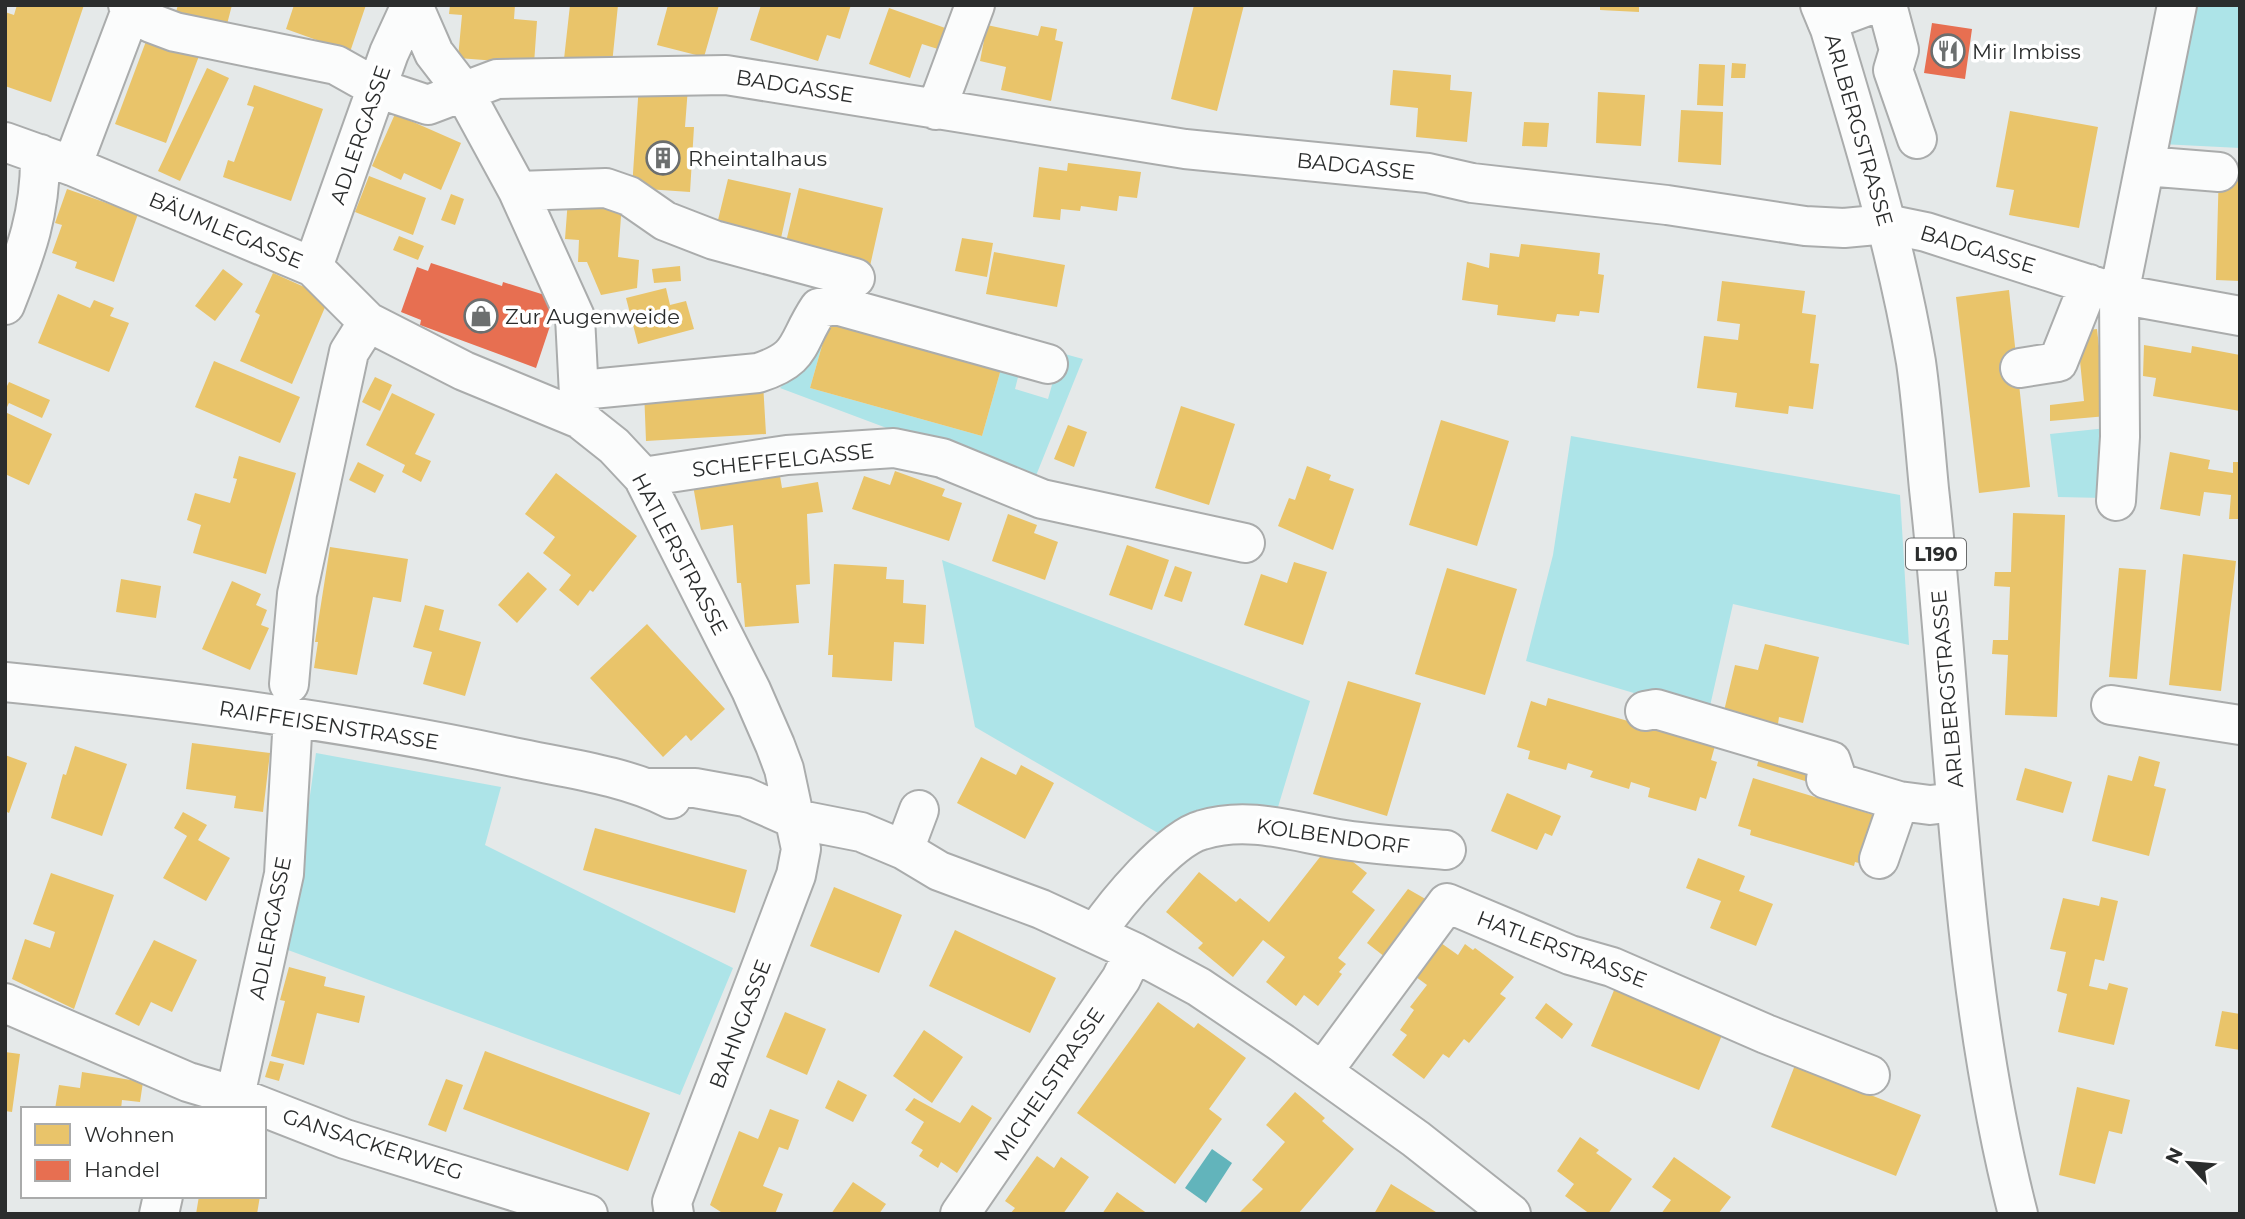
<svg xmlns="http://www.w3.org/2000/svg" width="2245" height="1219" font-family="Montserrat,sans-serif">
<rect width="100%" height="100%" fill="#e5e9e9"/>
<!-- green -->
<path fill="#ade4e8" d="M2188,5H2240V148L2161,144Z
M825,335L810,388L982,436L1001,369L1019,373L1015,389L1048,399L1061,353L1083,359L1033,483L780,388Z
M2107,428L2105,498L2058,497L2050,434Z
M1571,436L1900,495L1909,645L1733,604L1708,715L1526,661L1553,555Z
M942,560L1310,701L1275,817L1165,837L975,727Z
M316,753L501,787L485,845L733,968L680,1095L288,950Z"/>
<!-- water -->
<path fill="#62b4bb" d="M1212,1149L1232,1163L1206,1203L1185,1188Z"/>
<!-- homes -->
<path fill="#e9c46a" d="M17,5H84L51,102L5,86V12L14,15Z
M178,5H232L225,32L174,18Z
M294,5H366L350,52L286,29Z
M450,5H515L514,19L537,21L534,64L458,58L462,15L449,14Z
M570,5H618L612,64L564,59Z
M668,5H719L704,57L657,45Z
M761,5H851L840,39L827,35L818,61L750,40Z
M1194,5H1244L1217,111L1171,99Z
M1600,5H1639V12L1600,10Z
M889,8L948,29L941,50L922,44L910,78L869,64Z
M987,25L1038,36L1041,26L1057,29L1055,40L1063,42L1051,101L1001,90L1006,67L980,61Z
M148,36L199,56L166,143L115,124Z
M1732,63L1746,64L1745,78H1731Z
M1699,64L1725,65L1723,106L1697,105Z
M207,68L229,78L180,181L158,171Z
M1393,70L1451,75L1450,90L1472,92L1467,142L1416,137L1418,108L1390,105Z
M639,84L688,87L685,127H694L690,192L632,188Z
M254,85L323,109L291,201L223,177L228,160L234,162L254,107L247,105Z
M1598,92L1645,95L1641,146L1596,143Z
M1681,110L1723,112L1721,165L1678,162Z
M2010,111L2098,127L2079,228L2009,215L2014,190L1996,187Z
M395,114L461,143L441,190L404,173L401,180L372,166Z
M1524,122L1549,123L1547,147L1522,146Z
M1068,163L1141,172L1137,198L1119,196L1117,211L1081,206L1080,211L1061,209L1060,220L1033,217L1039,167L1067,171Z
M2219,167L2240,168V281L2216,280Z
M369,176L426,198L413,235L355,212Z
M728,179L791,193L781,238L717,224Z
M799,188L883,208L870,266L785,246Z
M67,189L138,214L114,282L75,268L77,262L52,253L62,225L55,223Z
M451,194L464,199L455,225L441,220Z
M568,199L622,203L618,257L639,260L637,288L601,295L587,262H578L579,240L565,239Z
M399,236L424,246L418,260L393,250Z
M962,238L993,243L987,277L955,271Z
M1521,244L1600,253L1598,274L1604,275L1599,313L1580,311L1579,316L1557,314L1555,322L1497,315L1498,305L1462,300L1467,262L1489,268L1490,253L1519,257Z
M994,252L1065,265L1057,307L986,294Z
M680,266L681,281L654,283L652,269Z
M223,269L243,284L215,321L195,306Z
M273,273L329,298L292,384L240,361L260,315L255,312Z
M1722,281L1805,291L1802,313L1816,315L1810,363L1819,364L1813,409L1789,406L1788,414L1735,407L1737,393L1697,388L1704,336L1738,340L1740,324L1717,321Z
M666,288L670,305L686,301L694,329L638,344L626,298Z
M2009,290L2030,487L1979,493L1956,297Z
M58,294L90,308L94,300L114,308L110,316L129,323L109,372L38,343Z
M829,321L1001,369L982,436L810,388Z
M2097,329L2107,416L2050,421V405L2084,401L2077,331Z
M2144,345L2191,353L2192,346L2240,355V411L2153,396L2156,378L2143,376Z
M214,361L300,397L280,443L195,407Z
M375,377L392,385L380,411L362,402Z
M9,382L50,400L42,418L9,403L5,411V390Z
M763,383L766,434L646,441L644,390Z
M392,393L435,414L415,454L431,461L421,482L402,472L405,465L366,445Z
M1181,406L1235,424L1209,505L1155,488Z
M5,412L52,434L29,485L5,474Z
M1441,420L1509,441L1477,546L1409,525Z
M1068,425L1087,432L1074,467L1054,459Z
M2170,452L2210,460L2208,469L2233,473V462H2240V519H2229L2231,495L2204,492L2200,516L2160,509Z
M239,456L296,473L266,574L193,553L201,525L187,520L195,493L230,503L237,479L233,478Z
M358,462L384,475L375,493L349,480Z
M778,464L782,488L818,482L823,512L807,514L810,584L796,585L799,623L745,627L741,583H737L733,525L701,530L692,480Z
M1307,466L1331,475L1329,480L1354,489L1333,550L1278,526L1289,498L1295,500Z
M895,471L945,489L942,496L962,503L949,541L852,509L864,476L890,485Z
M556,473L637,536L593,592L590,590L578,606L559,590L571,575L543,553L555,537L525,514Z
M2013,513L2065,515L2057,717L2005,715L2008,655L1992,654L1993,640H2008L2010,587L1994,586L1995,572H2011Z
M1008,514L1037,525L1034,533L1058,542L1045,580L992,561Z
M1127,545L1169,560L1152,610L1109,595Z
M330,547L408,559L401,602L373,597L357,675L314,668L318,642H315Z
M2183,554L2236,561L2221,691L2169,685Z
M1294,562L1327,572L1303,645L1244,625L1261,574L1287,583Z
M834,564L887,567L886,579L904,580L903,603L926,605L924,644L894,642L892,681L832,677L833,655H828Z
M1175,566L1192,572L1182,602L1164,596Z
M1447,568L1517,589L1485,695L1415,674Z
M2119,568L2146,570L2137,679L2109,677Z
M528,572L547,589L517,623L498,605Z
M121,579L161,586L156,618L116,612Z
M232,581L261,594L256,605L267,610L261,625L269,628L250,670L202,649Z
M425,605L444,610L439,630L481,642L465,696L423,684L432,652L413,647Z
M647,624L725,709L691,741L686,735L663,757L590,678Z
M1765,644L1819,657L1803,723L1779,717L1778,724L1724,711L1735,665L1758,670Z
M1348,681L1421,703L1387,816L1313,794Z
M1548,698L1715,746L1711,760L1717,762L1706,799L1700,797L1696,811L1648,797L1650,788L1631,782L1629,789L1590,777L1593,771L1568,763L1566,770L1528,759L1530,751L1517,747L1531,701L1546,706Z
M192,743L270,753L263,812L234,808L236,796L186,789Z
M75,746L127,764L102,836L51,818L63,774L66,775Z
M1761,750L1829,771L1824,787L1757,766Z
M5,755L27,763L9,813L5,811Z
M2139,756L2160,762L2154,786L2166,789L2149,856L2092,841L2108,775L2132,781Z
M981,757L1016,775L1021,765L1054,783L1025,839L957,803Z
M2025,768L2072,782L2063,813L2016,800Z
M1753,778L1884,818L1870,866L1855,862L1854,866L1750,835L1751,830L1738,826Z
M1507,793L1561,816L1552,836L1545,833L1537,850L1491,831Z
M183,812L207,825L198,840L230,858L206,901L163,878L187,836L174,828Z
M595,828L747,870L735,913L583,870Z
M1327,848L1338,850L1367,873L1352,892L1375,910L1338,958L1346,964L1339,972L1342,974L1318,1006L1304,995L1296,1006L1266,982L1285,957L1263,940L1233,977L1198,948L1203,943L1166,912L1199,872L1236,902L1240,898L1269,922Z
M1698,858L1745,876L1739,891L1773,904L1756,946L1710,928L1721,901L1686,888Z
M51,873L114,895L74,1009L12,979L25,939L50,948L55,932L33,924Z
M834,887L902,915L879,973L810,946Z
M1408,889L1429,901L1385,957L1367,943Z
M2101,897L2118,901L2104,961L2095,959L2089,986L2107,990L2109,983L2128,988L2114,1045L2058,1032L2067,994L2057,991L2066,952L2050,949L2063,898L2099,906Z
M955,930L1056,978L1030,1033L929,986Z
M154,940L197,960L172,1012L151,1002L139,1026L115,1014Z
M1441,943L1458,955L1465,944L1473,950L1475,948L1514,977L1500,994L1506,998L1469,1043L1464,1039L1449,1058L1443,1054L1424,1079L1392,1055L1407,1035L1400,1030L1414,1010L1410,1007L1427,985L1416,977Z
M289,967L326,977L324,986L365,996L359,1023L317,1013L304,1065L271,1056L285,1001L280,1000Z
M1617,983L1725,1028L1699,1090L1591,1046Z
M1158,1002L1194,1028L1198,1023L1246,1058L1209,1109L1222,1119L1175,1184L1077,1113Z
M1546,1003L1573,1024L1562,1039L1535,1018Z
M2222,1011L2240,1014V1050L2215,1046Z
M785,1012L826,1029L807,1075L766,1057Z
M924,1030L963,1057L932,1103L893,1076Z
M485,1051L650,1113L628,1171L463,1109Z
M5,1052L20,1054L12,1112L5,1111Z
M270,1061L284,1064L279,1081L265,1077Z
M1795,1065L1921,1115L1896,1176L1771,1127Z
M82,1072L143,1082L140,1102L122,1100L121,1109H55L59,1085L80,1088Z
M446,1079L463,1085L446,1132L428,1125Z
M838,1080L867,1095L853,1122L825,1108Z
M2077,1087L2130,1100L2122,1134L2109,1131L2095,1184L2059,1175Z
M1295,1092L1325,1118L1322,1121L1354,1149L1298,1214H1238L1263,1189L1252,1180L1285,1142L1266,1125Z
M914,1098L960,1123L972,1105L992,1118L957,1173L941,1162L938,1168L919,1156L923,1150L911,1143L924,1122L905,1110Z
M770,1109L799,1120L788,1150L779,1147L763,1186L783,1194L775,1214H724L710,1205L739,1131L758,1139Z
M1580,1137L1599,1150L1596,1153L1632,1179L1608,1214H1590L1565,1196L1574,1184L1557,1171Z
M1037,1156L1054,1168L1061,1157L1089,1177L1063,1214H1010L1015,1208L1005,1201Z
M1674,1157L1731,1197L1718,1214H1661L1671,1200L1652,1187Z
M853,1182L886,1204L879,1214H831Z
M1391,1184L1428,1207L1439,1214H1374Z
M1117,1192L1148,1214H1102Z
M199,1196H260L257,1214H196Z"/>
<!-- shops -->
<path fill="#e76f51" d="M1932,23L1972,29L1965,79L1924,73Z
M431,263L502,286L503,282L551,297V323L536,368L420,325L421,320L401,312L417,267L428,271Z"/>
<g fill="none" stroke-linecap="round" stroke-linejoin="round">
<defs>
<path id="minor" d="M128,5L151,23L175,32L336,65L377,88L428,105L497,79L726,75L1185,149L1428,173L1472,183L1667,205L1805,226L1844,228L1887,224L1926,232L2119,294L2240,316
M413,5L434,53L464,92L518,191L575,317L580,414
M1887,5L1899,50L1893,70L1917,139
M1827,21L1870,5
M936,110L975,5
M5,142L72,166L313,267L368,322L464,371L580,419L614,446L643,477L751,690L775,745L784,769L801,849L796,875L672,1202L674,1214
M72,166L131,10
M2145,166L2219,172
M518,191L606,188L629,196L665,221L714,240L855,278
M313,267L389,53L411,5
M5,305C26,252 41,212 40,154
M2020,368L2058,362L2089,284
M581,390L758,373C804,358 795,344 819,308L836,305L1048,364
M643,477L787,455L894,448L942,458L1042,499L1245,543
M2116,501L2120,437L2119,294L2177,5
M5,682C176,699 346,721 513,757C565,768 624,775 671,799
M289,684L297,594L349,352L368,322
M2111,705L2240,725
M1645,711L1656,709L1831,761L1838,782
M1826,779L1899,801
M650,788H695L745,797L795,819L861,832L904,850L939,871L1041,909L1134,952L1199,987L1282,1043L1416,1139L1511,1214
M904,850L919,810
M1879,859L1899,801L1930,805L1956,802
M1096,933C1115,905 1169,839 1202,830C1250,815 1297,833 1345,840C1378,845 1412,847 1446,850
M5,1003L188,1082L235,1096L345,1139L588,1214
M1323,1071L1447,903L1570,955L1612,967L1766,1034L1870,1075
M235,1096L284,874L293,717
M159,1214L163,1196
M960,1214L1121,979L1134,952"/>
<path id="major" d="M1820,5L1830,29C1863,139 1897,249 1916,362C1922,404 1925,447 1929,489C1956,730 1957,977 2018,1214"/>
</defs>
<!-- minor casing -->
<use href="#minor" stroke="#aaacac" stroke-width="42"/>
<!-- major casing -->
<use href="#major" stroke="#aaacac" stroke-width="42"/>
<!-- minor -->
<use href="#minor" stroke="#fbfcfc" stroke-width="38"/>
<!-- major -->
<use href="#major" stroke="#fbfcfc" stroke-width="38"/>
</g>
<!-- icons -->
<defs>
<symbol id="restaurant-ring" viewBox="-11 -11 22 22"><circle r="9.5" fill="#fff" stroke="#6c6f6f" stroke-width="1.5"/><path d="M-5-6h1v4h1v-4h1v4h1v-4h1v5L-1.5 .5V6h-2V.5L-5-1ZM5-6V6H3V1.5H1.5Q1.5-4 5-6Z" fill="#6c6f6f"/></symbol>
<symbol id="building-ring" viewBox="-11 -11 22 22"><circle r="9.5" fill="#fff" stroke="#6c6f6f" stroke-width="1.5"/><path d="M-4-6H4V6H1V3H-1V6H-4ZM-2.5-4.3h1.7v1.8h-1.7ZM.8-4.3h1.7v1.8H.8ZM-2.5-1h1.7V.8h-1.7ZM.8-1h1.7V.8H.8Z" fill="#6c6f6f"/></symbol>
<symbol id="shop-ring" viewBox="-11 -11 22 22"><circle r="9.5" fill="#fff" stroke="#6c6f6f" stroke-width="1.5"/><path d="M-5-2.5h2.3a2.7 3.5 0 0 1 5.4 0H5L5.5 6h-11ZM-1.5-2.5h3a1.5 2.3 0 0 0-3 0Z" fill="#6c6f6f"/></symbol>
</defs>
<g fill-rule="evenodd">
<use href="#restaurant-ring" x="1929" y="32" width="38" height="38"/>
<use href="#building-ring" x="644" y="139" width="38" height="38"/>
<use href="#shop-ring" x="462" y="297" width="38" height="38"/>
</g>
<g text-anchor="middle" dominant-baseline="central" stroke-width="7" stroke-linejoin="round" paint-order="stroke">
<!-- shield labels -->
<rect fill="#fff" stroke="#6b6c6c" stroke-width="2" x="1906" y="538.5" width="60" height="31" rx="5"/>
<g font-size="19" font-weight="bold" fill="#2b2d2d">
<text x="1936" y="554">L190</text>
</g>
<!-- poi labels -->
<g font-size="21" fill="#2b2d2d" stroke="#fff" text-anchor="start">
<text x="1972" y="51">Mir Imbiss</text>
<text x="688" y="158">Rheintalhaus</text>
<text x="505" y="316">Zur Augenweide</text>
</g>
<!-- street labels -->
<g font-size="21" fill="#2b2d2d" stroke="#fff">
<text transform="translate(795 86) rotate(9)">BADGASSE</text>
<text transform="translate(1859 130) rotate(74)">ARLBERGSTRASSE</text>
<text transform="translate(360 135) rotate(-71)">ADLERGASSE</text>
<text transform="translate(1356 166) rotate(6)">BADGASSE</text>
<text transform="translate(226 230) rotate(23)">BÄUMLEGASSE</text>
<text transform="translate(1978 249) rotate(17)">BADGASSE</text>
<text transform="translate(783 460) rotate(-6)">SCHEFFELGASSE</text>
<text transform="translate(680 554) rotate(62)">HATLERSTRASSE</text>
<text transform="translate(1947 689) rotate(-95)">ARLBERGSTRASSE</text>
<text transform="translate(329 725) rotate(9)">RAIFFEISENSTRASSE</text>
<text transform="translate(1333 836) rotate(8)">KOLBENDORF</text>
<text transform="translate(270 928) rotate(-79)">ADLERGASSE</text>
<text transform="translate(1562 949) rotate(21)">HATLERSTRASSE</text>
<text transform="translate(740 1024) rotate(-69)">BAHNGASSE</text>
<text transform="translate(1049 1084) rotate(-56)">MICHELSTRASSE</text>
<text transform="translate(373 1144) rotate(18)">GANSACKERWEG</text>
</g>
</g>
<!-- border -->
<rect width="2245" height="1219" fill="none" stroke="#2b2d2d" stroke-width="14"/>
<!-- legend -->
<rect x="21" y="1107" width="245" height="91" fill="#ffffff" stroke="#aaabab" stroke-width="2"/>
<rect x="35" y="1124" width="35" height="21" fill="#e9c46a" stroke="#aaabab" stroke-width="2"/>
<text x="84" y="1142" font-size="21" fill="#2b2d2d">Wohnen</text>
<rect x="35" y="1160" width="35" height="21" fill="#e76f51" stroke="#aaabab" stroke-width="2"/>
<text x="84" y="1177" font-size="21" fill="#2b2d2d">Handel</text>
<!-- north arrow -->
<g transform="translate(2189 1163) rotate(296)" stroke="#ffffff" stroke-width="5" paint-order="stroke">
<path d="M0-5L12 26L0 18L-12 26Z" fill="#2b2d2d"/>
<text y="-10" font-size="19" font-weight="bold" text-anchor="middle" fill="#2b2d2d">N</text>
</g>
</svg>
